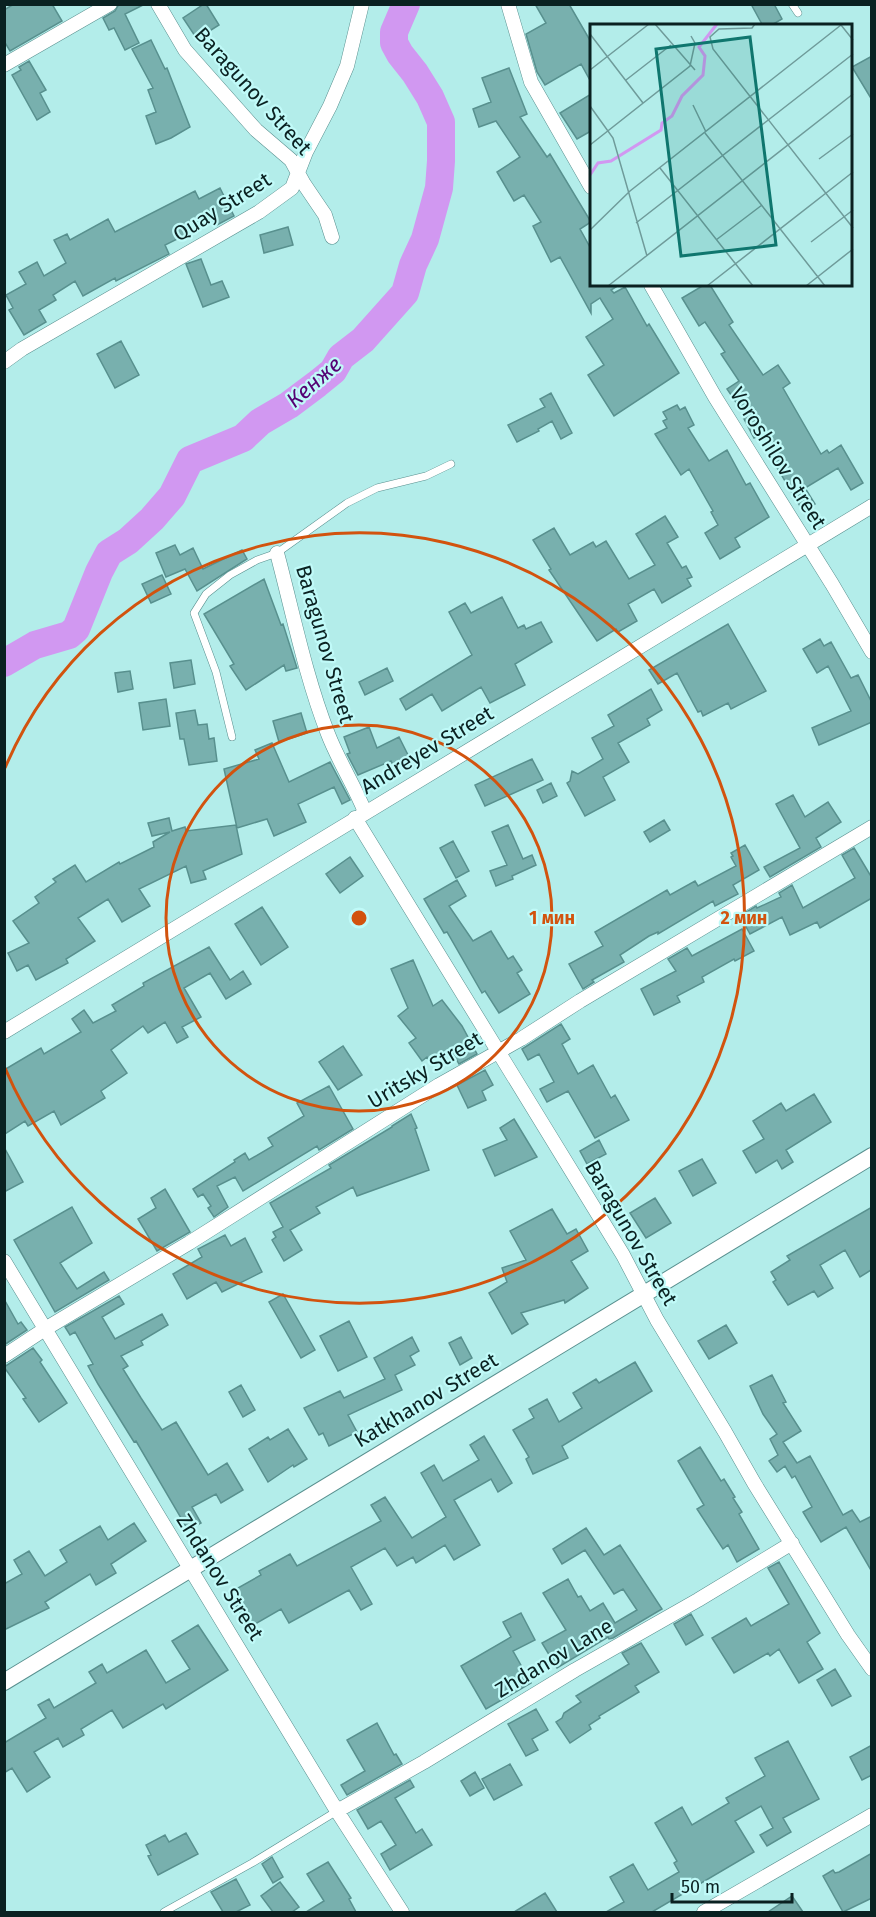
<svg xmlns="http://www.w3.org/2000/svg" width="876" height="1917" font-family="'Fira Sans',sans-serif">
<rect width="100%" height="100%" fill="#b3edea"/>
<g fill="none" stroke-linecap="round" stroke-linejoin="round">
<!-- river -->
<path stroke="#d198f1" stroke-width="28" d="M4,663L35,645L69,635L76,629L99,572L109,553L128,541L152,519L172,496L190,460L243,438L260,422L289,405L317,384L333,371L341,357L363,340L405,293L413,265L425,239L439,188L441,161V122L430,97L415,73L400,54L394,43V32L406,4"/>
</g>
<!-- building -->
<path fill="#78b0ae" stroke="#58908e" stroke-width="1.5" d="M14,4H52L62,21L10,51L4,41V10Z
M119,4H145L125,14L139,43L125,50L114,28L109,30L103,18L115,11Z
M204,4H206L219,25L197,39L183,18Z
M535,4H569L591,42V82L581,64L545,85L537,72L526,34L546,23Z
M751,4H774L782,19L770,26H763Z
M151,40L165,69L167,68L190,127L171,138L156,144L146,116L156,112L148,90L153,88L132,49Z
M872,56V100L852,67Z
M29,61L46,90L40,93L50,112L37,120L12,75L21,70L19,67Z
M509,68L527,114L520,117L547,157L550,154L591,222L580,229L591,249V285H619L611,290L614,293L625,287L647,326L649,324L679,373L614,416L588,375L604,365L586,337L613,319L600,298L591,304V313L560,257L551,262L533,226L541,222L524,195L514,201L497,172L520,157L496,121L479,127L473,109L491,102L482,78Z
M591,94V131L577,139L560,113Z
M220,188L234,216L215,226L213,221L165,245L169,254L116,281L115,278L83,296L75,281L53,295L56,300L39,310L46,322L24,335L9,310L13,308L6,295L26,284L19,272L37,262L44,276L66,263L54,240L67,234L70,240L108,219L115,232L195,191L199,199Z
M288,227L293,245L264,253L260,235Z
M201,259L211,285L222,281L229,297L203,307L186,264Z
M704,285H710L733,322L729,325L763,375L778,365L790,383L783,388L821,454L827,450L829,453L841,445L863,483L851,490L838,468L805,488L815,504L803,511L758,436L754,438L742,415L744,414L727,389L739,381L721,354L725,352L705,322L699,326L682,298Z
M121,341L139,375L115,388L97,354Z
M551,393L572,433L561,439L552,421L538,429L539,431L517,442L508,425L545,407L540,399Z
M677,405L680,410L685,407L694,425L688,428L709,461L727,450L746,485L750,483L769,517L735,538L740,547L720,559L705,533L718,525L711,512L713,511L689,469L681,475L655,434L667,428L663,421L667,419L663,412Z
M665,516L678,537L667,543L682,568L686,566L692,577L687,579L691,586L662,603L654,589L628,604L637,621L618,632L616,629L597,641L549,570L551,569L533,540L554,528L570,555L593,542L596,547L606,541L629,579L655,565L636,534Z
M175,545L180,555L193,548L203,569L242,550L247,559L197,591L185,569L166,577L156,553Z
M162,575L171,594L151,603L142,584Z
M264,579L281,625L283,624L297,668L286,671L284,665L246,690L230,666L234,664L204,614Z
M502,597L518,628L524,625L526,629L541,622L552,642L515,664L525,685L490,703L481,687L442,711L432,694L406,710L400,699L472,655L449,612L465,603L471,613Z
M728,624L766,691L731,709L728,703L703,716L701,711L698,712L677,673L658,684L649,670Z
M820,639L824,646L831,642L851,678L858,675L872,703V722L819,745L812,728L851,711L828,666L817,673L803,649Z
M191,660L195,684L174,688L170,663Z
M387,668L393,681L365,695L359,682Z
M130,671L133,689L118,692L115,673Z
M651,689L662,710L647,719L650,725L618,743L629,762L603,777L615,800L585,816L567,783L570,781L572,771L578,774L603,759L592,738L614,726L608,715Z
M166,699L170,726L143,730L139,703Z
M195,710L198,725L207,724L209,739L214,738L217,761L189,765L184,739H180L176,713Z
M301,713L307,733L279,742L273,721Z
M369,727L377,748L399,737L410,759L394,767L391,761L358,775L347,754L350,753L344,737Z
M272,743L289,782L330,762L350,800L342,804L334,787L298,804L306,822L274,836L267,819L237,828L224,769L259,759L255,750Z
M532,759L543,780L485,806L475,785Z
M551,783L557,796L543,803L537,790Z
M793,795L805,817L828,802L841,822L816,838L821,847L770,877L764,867L800,848L776,804Z
M169,818L172,831L185,827L186,831L236,825L242,854L203,871L206,879L191,883L186,866L139,889L150,906L122,922L108,899L78,918L95,941L66,959L68,963L36,980L28,965L17,971L8,953L29,943L13,921L39,903L35,897L56,882L53,879L75,865L86,882L119,862L120,864L154,847L153,842L170,832L152,836L148,823Z
M664,820L670,830L650,842L644,832Z
M508,825L523,859L532,855L536,865L512,876L513,879L496,886L490,871L507,865L492,832Z
M453,841L469,871L456,878L440,848Z
M745,845L759,870L733,885L738,894L715,906L713,901L658,934V932L649,936L620,955L624,962L592,980L594,982L583,989L569,964L603,946L595,932L667,890L670,895L695,881L698,886L736,866L731,857L733,856L731,853Z
M854,848L872,878V898L820,928L817,922L790,935L782,917L750,934L740,916L756,906L757,908L781,897L779,893L792,885L803,908L855,878L842,855Z
M350,857L363,876L340,893L326,874Z
M457,880L466,896L449,906L473,941L491,931L508,959L513,956L522,970L517,973L530,994L499,1013L485,991L482,993L447,932L444,933L424,899Z
M262,907L288,947L261,965L235,924Z
M742,929L754,951L735,961L734,959L702,977L704,982L677,996L680,1002L654,1015L641,989L676,971L668,959L687,948L692,956Z
M209,947L230,980L243,971L251,984L226,999L210,973L184,988L201,1017L182,1027L188,1037L177,1043L165,1022L148,1033L143,1026L111,1050L127,1073L101,1091L105,1098L61,1125L54,1111L28,1126L25,1121L5,1134L4,1070L41,1048L44,1054L81,1032L72,1019L84,1010L93,1023L116,1011L112,1005L144,986L143,983Z
M413,960L433,1006L442,1000L462,1026L477,1054L459,1064L451,1050L431,1063L427,1057L422,1061L409,1043L416,1038L398,1016L408,1008L391,969Z
M561,1024L570,1039L562,1044L578,1074L593,1065L611,1098L615,1095L629,1120L595,1138L568,1091L547,1102L540,1089L554,1082L539,1054L528,1060L522,1049Z
M343,1046L362,1075L338,1090L319,1062Z
M485,1070L493,1085L482,1091L486,1100L468,1108L457,1085Z
M329,1086L353,1129L319,1150L317,1146L243,1191L235,1177L217,1186L228,1207L214,1217L208,1208L211,1206L203,1194L198,1197L193,1189L235,1162L234,1160L245,1153L249,1160L273,1146L268,1138L304,1116L297,1103Z
M814,1094L831,1122L786,1150L793,1162L782,1169L777,1160L756,1173L743,1151L764,1139L753,1121L781,1103L786,1111Z
M411,1114L417,1128L415,1129L429,1170L357,1196L353,1187L316,1207L320,1213L290,1230L302,1250L284,1261L272,1240L276,1237L273,1232L283,1227L270,1203L331,1168L329,1165L392,1127V1126Z
M514,1119L537,1157L495,1176L483,1150L507,1140L500,1128Z
M599,1140L606,1154L587,1164L580,1151Z
M4,1147L23,1182L4,1192Z
M702,1159L716,1183L693,1196L679,1171Z
M165,1189L190,1232L157,1251L138,1219L156,1208L151,1198Z
M655,1198L671,1223L646,1238L630,1213Z
M72,1207L92,1243L60,1263L77,1289L104,1272L109,1280L55,1312L14,1240Z
M872,1207L871,1270L860,1277L845,1250L820,1265L833,1288L818,1297L814,1291L788,1305L773,1282L776,1280L771,1272L790,1260L787,1256Z
M552,1209L567,1234L576,1229L588,1251L571,1261L588,1288L565,1303L564,1300L521,1313L528,1324L512,1334L489,1293L507,1282L502,1268L526,1260L510,1231Z
M225,1235L231,1246L245,1238L262,1272L222,1292L216,1282L187,1299L173,1274L202,1257L198,1249Z
M283,1294L315,1350L301,1358L269,1302Z
M119,1296L124,1304L102,1317L115,1339L162,1314L168,1325L141,1341L143,1345L121,1356L128,1366L123,1369L141,1398L162,1430L176,1422L208,1475L227,1463L243,1490L221,1503L216,1494L192,1507L201,1523L188,1530L136,1441L134,1442L98,1384L88,1366L93,1364L75,1332L70,1335L65,1327Z
M4,1299L18,1324L21,1322L27,1330L4,1345Z
M349,1321L367,1357L338,1371L320,1336Z
M726,1325L737,1343L709,1359L698,1341Z
M412,1337L419,1351L410,1356L415,1365L395,1375L402,1390L348,1415L357,1432L329,1446L323,1433L319,1435L304,1408L340,1391L344,1398L385,1379L374,1358Z
M461,1337L472,1358L460,1365L449,1343Z
M33,1348L42,1360L40,1362L67,1403L39,1422L23,1399L26,1398L4,1367Z
M635,1362L652,1391L562,1446L568,1458L533,1474L526,1459L529,1457L513,1430L534,1418L529,1409L547,1399L559,1422L582,1408L573,1393L596,1379L599,1383Z
M772,1375L786,1402L783,1403L801,1431L783,1442L797,1463L810,1456L843,1515L852,1510L860,1522L872,1516V1572L846,1527L821,1542L803,1512L812,1507L795,1476L792,1478L785,1466L777,1472L769,1461L778,1455L770,1439L777,1434L763,1414L750,1386Z
M241,1385L255,1410L243,1417L229,1392Z
M288,1429L307,1459L294,1467L293,1465L268,1482L249,1449L268,1437L270,1440Z
M484,1436L512,1483L498,1492L491,1479L454,1500L480,1545L454,1560L445,1545L416,1563L413,1557L397,1566L385,1548L351,1567L372,1604L361,1610L349,1590L289,1623L281,1609L248,1628L229,1593L261,1575L259,1571L290,1554L297,1566L381,1521L371,1505L385,1497L412,1538L446,1517L421,1473L434,1465L443,1481L479,1460L470,1445Z
M700,1447L721,1481L724,1479L735,1497L733,1498L742,1512L739,1514L759,1549L737,1562L728,1545L723,1549L697,1509L704,1505L678,1461Z
M134,1523L146,1541L111,1564L116,1573L96,1585L90,1574L45,1602L49,1608L4,1630V1584L22,1574L14,1560L29,1551L45,1576L67,1562L60,1550L100,1526L108,1540Z
M586,1528L604,1555L620,1545L662,1609L613,1638L609,1639L608,1637L557,1668L542,1643L566,1630L543,1593L568,1579L578,1597L581,1596L590,1611L603,1603L615,1623L637,1610L623,1589L614,1594L585,1550L562,1564L553,1549Z
M779,1562L820,1633L807,1642L823,1669L799,1683L779,1649L770,1656L768,1653L734,1673L712,1638L746,1618L751,1626L789,1604L768,1568Z
M521,1613L535,1640L513,1651L531,1683L486,1709L461,1666L511,1637L503,1622Z
M691,1614L703,1635L686,1645L674,1624Z
M198,1625L228,1670L166,1709L163,1704L123,1728L112,1710L81,1729L84,1735L63,1747L58,1738L34,1752L50,1777L27,1792L12,1768L4,1773V1743L46,1718L38,1705L49,1699L54,1708L96,1683L89,1672L102,1664L107,1673L146,1650L166,1683L190,1669L172,1641Z
M641,1643L659,1672L635,1686L639,1692L599,1716L600,1718L589,1725L591,1729L570,1743L556,1722L562,1718L564,1713L581,1702L576,1696L629,1664L622,1653Z
M835,1669L851,1696L832,1706L817,1680Z
M536,1709L548,1730L532,1739L538,1750L526,1756L508,1724Z
M377,1723L394,1755L396,1754L402,1764L347,1795L341,1785L365,1771L347,1740Z
M788,1741L819,1799L783,1818L791,1832L767,1846L760,1835L773,1828L761,1806L735,1821L754,1852L652,1912H606L624,1902L610,1877L633,1864L648,1890L679,1872L674,1863L677,1861L655,1823L682,1807L692,1825L729,1803L726,1798L765,1776L755,1758Z
M872,1745V1775L862,1780L850,1757Z
M510,1764L522,1785L494,1800L482,1779Z
M475,1772L484,1788L470,1796L461,1781Z
M410,1780L414,1787L395,1798L416,1833L422,1829L432,1845L390,1870L381,1854L396,1845L381,1821L368,1829L357,1810Z
M186,1833L198,1854L158,1875L148,1856L151,1855L146,1845L165,1835L169,1842Z
M872,1853V1898L843,1912L823,1876L833,1870L835,1873L839,1872Z
M272,1857L283,1877L273,1883L262,1864Z
M328,1862L351,1898L349,1899L356,1912H306L324,1901L307,1874Z
M236,1879L250,1905L236,1912H223L211,1892Z
M280,1882L299,1907L292,1912H273L261,1896Z
M545,1893L557,1912H514Z
M792,1896L803,1912H768Z"/>
<g fill="none" stroke-linecap="round" stroke-linejoin="round">
<defs>
<path id="service" d="M792,4L798,13
M232,737L216,672L194,613L206,594L230,575L257,560L277,553L347,503L377,488L426,476L451,464
M164,1912L252,1863L337,1811"/>
<path id="minor" d="M158,4L185,50L256,130L291,160L304,184L325,215L332,237
M508,4L531,82L591,187
M4,65L110,4
M651,285L715,397L832,584L872,652
M4,362L22,349L259,212L292,188L306,152L330,106L347,66L362,4
M277,553C293,613 305,675 328,734C338,760 354,785 365,812
M355,818L623,1255L657,1320L725,1432L754,1483L848,1635L872,1669
M4,1032L872,506
M4,1261L337,1811L402,1912
M4,1356L45,1329L189,1243L439,1085L521,1039L580,1001L872,827
M337,1811L424,1762L575,1670L698,1600L792,1543
M704,1912L872,1815"/>
<path id="tertiary" d="M4,1682L872,1156"/>
</defs>
<!-- service casing -->
<use href="#service" stroke="#59908f" stroke-width="8"/>
<!-- minor casing -->
<use href="#minor" stroke="#59908f" stroke-width="15"/>
<!-- tertiary casing -->
<use href="#tertiary" stroke="#59908f" stroke-width="18"/>
<!-- service -->
<use href="#service" stroke="#fff" stroke-width="7"/>
<!-- minor -->
<use href="#minor" stroke="#fff" stroke-width="14"/>
<!-- tertiary -->
<use href="#tertiary" stroke="#fff" stroke-width="16"/>
</g>
<!-- distance rings -->
<g fill="none" stroke="#d2530e" stroke-width="3">
<circle cx="359" cy="918" r="193"/>
<path d="M5 768A385 385 0 1 1 5 1068"/>
</g>
<g text-anchor="middle" dominant-baseline="central" stroke-width="4.5" stroke-linejoin="round" paint-order="stroke">
<!-- street labels -->
<g font-size="21" fill="#0a2121" stroke="#c0faf8">
<text transform="translate(253 91) rotate(48)">Baragunov Street</text>
<text transform="translate(222 207) rotate(-32)">Quay Street</text>
<text transform="translate(778 458) rotate(58)">Voroshilov Street</text>
<text transform="translate(325 644) rotate(74)">Baragunov Street</text>
<text transform="translate(427 750) rotate(-31)">Andreyev Street</text>
<text transform="translate(425 1070) rotate(-31)">Uritsky Street</text>
<text transform="translate(631 1233) rotate(60)">Baragunov Street</text>
<text transform="translate(426 1400) rotate(-31)">Katkhanov Street</text>
<text transform="translate(220 1577) rotate(58)">Zhdanov Street</text>
<text transform="translate(554 1658) rotate(-31)">Zhdanov Lane</text>
</g>
<!-- water labels -->
<g font-size="22" font-style="italic" fill="#550273" stroke="#c0faf8">
<text transform="translate(314 382) rotate(-41)">Кенже</text>
</g>
</g>
<!-- overview -->
<g transform="translate(590 24)">
<rect width="262" height="262" fill="#b3edea"/>
<path fill="none" stroke="#d198f1" stroke-width="3" d="M0,151L8,139L21,137L71,106L72,99L82,92L92,72L113,51L115,32L109,23L127,0"/>
<path fill="none" stroke="#6f9b9a" stroke-width="1.5" d="M65,0L105,46M165,0L162,4L129,5L120,13L123,25L263,204M251,1L263,16M0,10L53,79M0,46L59,0M36,56L81,21M103,81L116,108M0,82L23,114L57,232M115,109L235,262M0,121L100,42L105,19L101,12M229,135L263,110M70,144L163,262M46,199L263,30M0,206L40,167L251,1M126,216L172,181M221,218L263,186M18,262L263,70M117,262L263,148M216,262L263,225"/>
<path fill="#0f766e" fill-opacity="0.15" stroke="#0f766e" stroke-width="3" d="M160,13L186,221L91,232L66,25Z"/>
<rect width="262" height="262" fill="none" stroke="#0a2121" stroke-width="3"/>
</g>
<circle cx="359" cy="918" r="9" fill="#d2530e" stroke="#c0faf8" stroke-width="3"/>
<g font-size="18" text-anchor="middle" font-weight="bold" fill="#d2530e" stroke="#c0faf8" stroke-width="4.5" stroke-linejoin="round" paint-order="stroke">
<text x="552" y="924">1 мин</text>
<text x="744" y="924">2 мин</text>
</g>
<!-- border -->
<rect width="876" height="1917" fill="none" stroke="#0a2121" stroke-width="12"/>
<!-- scale -->
<path d="M672 1893v9h120v-9" fill="none" stroke="#0a2121" stroke-width="3"/>
<text x="681" y="1893" font-size="18" fill="#0a2121" stroke="#c0faf8" stroke-width="4.5" paint-order="stroke">50 m</text>
</svg>
